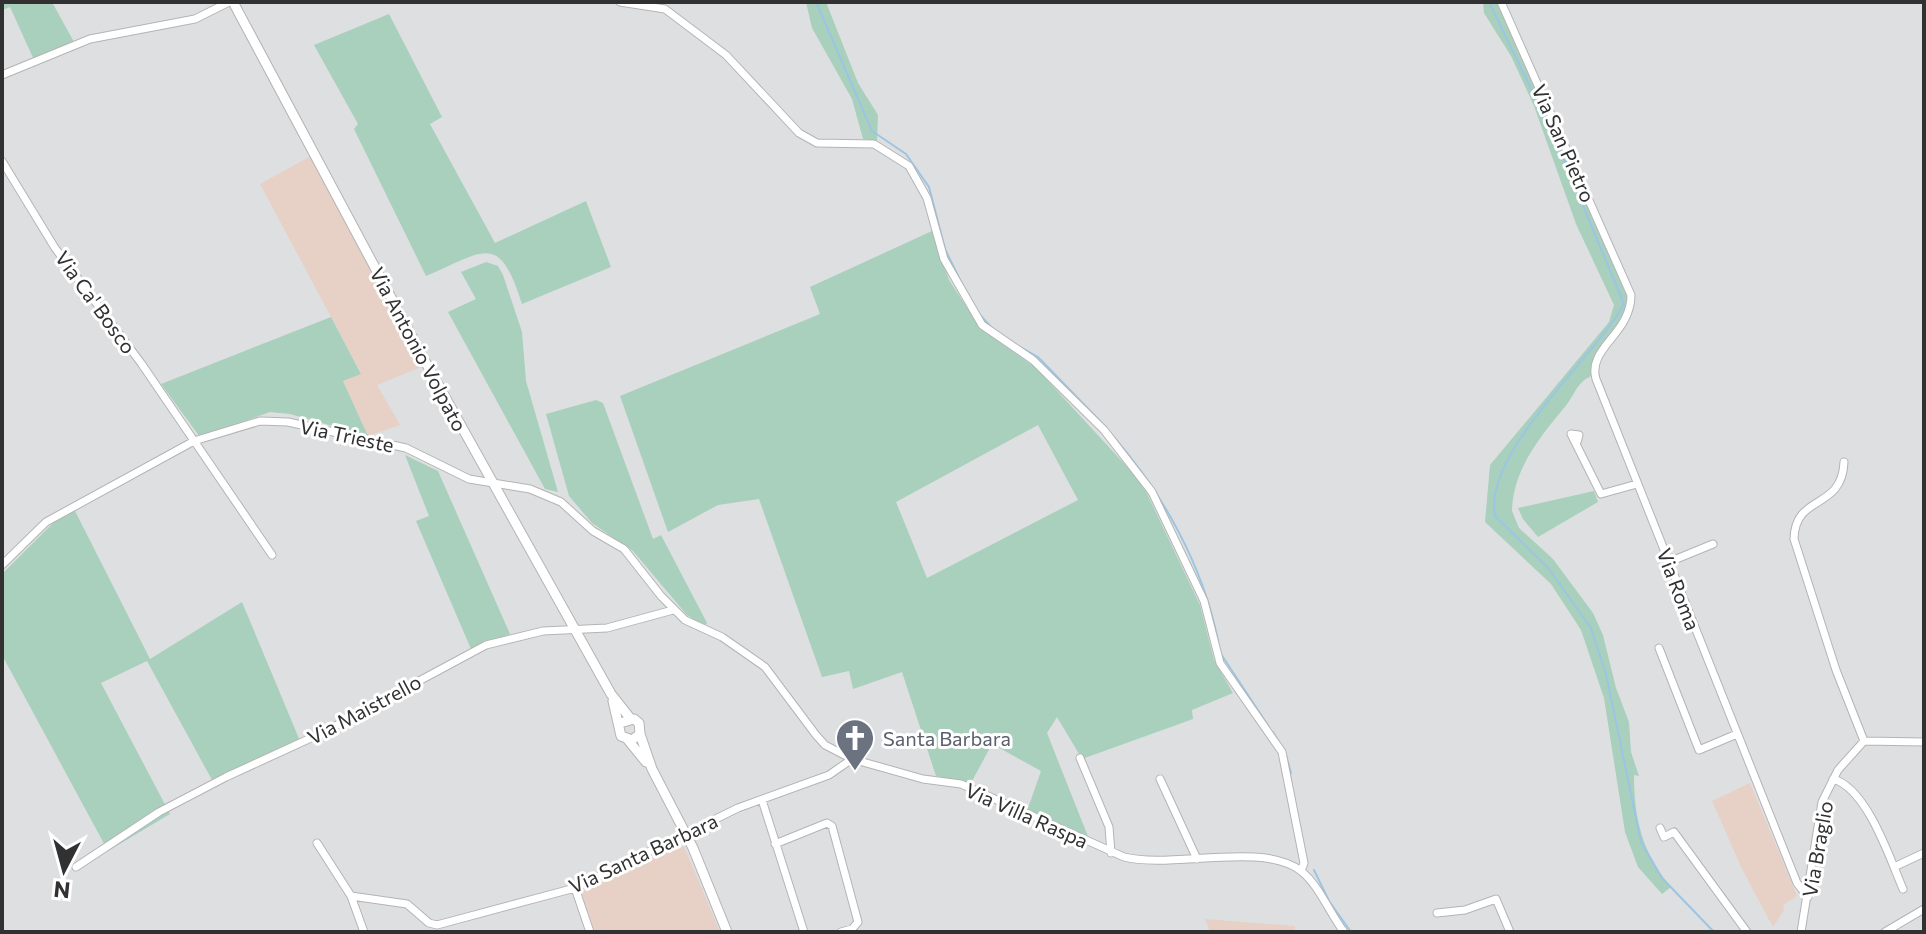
<svg xmlns="http://www.w3.org/2000/svg" width="1926" height="934" font-family="Commissioner,sans-serif">
<rect width="100%" height="100%" fill="#dedfe1"/>
<!-- industrial -->
<path fill="#e7d0c5" d="M311,156L424,366L377,385L400,425L368,436L343,381L361,373L260,184Z
M1750,783L1797,896L1783,905L1784,910L1773,927L1742,869L1712,801Z
M683,844L720,932H595L581,891Z
M1205,919L1295,926V932H1210Z"/>
<!-- green -->
<path fill="#a8d0bd" fill-rule="evenodd" d="M2,2H52L74,42L34,60L10,7L2,10Z
M806,2H826L858,83L878,115L877,141L863,139L852,99L812,28Z
M1483,2H1498L1627,296C1631,329 1590,344 1591,376C1576,383 1574,397 1564,408C1539,438 1513,470 1512,511L1519,528L1553,559L1593,613L1603,635L1616,688L1629,722L1631,752L1639,776L1634,775C1634,818 1642,853 1671,887L1662,894L1638,867L1625,832L1604,698L1581,630L1551,584L1485,522L1490,465L1609,322L1614,305L1576,224L1534,106L1511,56L1484,13Z
M389,14L442,117L430,124L495,243L586,201L611,267L522,304C499,231 485,251 426,276L354,129L358,124L314,45Z
M932,231L949,280L981,329L1036,368L1142,483L1200,605L1214,660L1233,693L1192,710L1193,719L1082,759L1057,717L1047,733L1089,839L1027,811L1041,771L992,744L971,783L936,776L902,672L853,689L849,671L822,677L759,499L718,505L668,532L620,396L820,314L810,287ZM1038,425L1078,500L927,578L896,502Z
M486,262L498,266L503,275L522,332L526,381L558,492L545,489L448,312L476,299L461,272Z
M331,317L361,374L343,381L368,436L290,414L270,412L200,437L161,384Z
M596,400L603,403L653,539L661,535L707,623L704,626L687,615L633,551L592,523L569,496L546,414Z
M405,455L438,471L510,634L471,649L416,521L429,516Z
M1594,491L1598,502L1538,537L1523,519L1518,508Z
M73,507L150,659L242,602L300,741L212,780L147,661L101,683L170,814L108,851L2,655V574L61,515Z"/>
<g fill="none" stroke-linecap="round" stroke-linejoin="round">
<!-- stream -->
<path stroke="#9cc5e4" stroke-width="2" d="M816,2L872,131L906,154L929,187L945,249L961,282
M1489,2L1554,136L1624,304C1594,359 1483,451 1495,516L1549,569L1591,628L1606,674L1641,842L1662,878L1714,932
M980,315L992,328
M1017,345L1038,357L1100,421
M1112,435C1162,492 1203,565 1218,641
M1221,654L1269,727
M1273,732L1279,742
M1286,755L1291,773
M1314,870L1329,901L1351,932"/>
<defs>
<path id="minor" d="M620,2L665,9L726,55L799,133L817,143L874,144L909,166L927,198L944,259L982,325L1033,360L1104,430L1152,492L1204,601L1220,663L1282,752L1304,863L1301,871
M1501,2L1631,295C1631,334 1587,348 1596,379L1797,883L1808,897
M2,75L90,39L195,19L229,2
M2,161L55,248L141,363L272,555
M1577,442L1579,435L1571,434L1601,494L1637,484
M1844,462C1842,511 1795,493 1794,539L1836,670L1864,741
M1669,562L1713,544
M2,565L46,522L194,441L260,421L288,422L406,448L469,479L530,489L561,502L593,531L624,549L661,596L685,620L722,637L765,667L816,735L825,745L852,759L923,779L961,784L1124,857C1172,869 1262,841 1301,871C1319,885 1330,914 1344,932
M1659,648L1699,750L1737,734
M1080,758L1109,827L1111,853
M1160,779L1197,859
M1833,779C1867,788 1890,859 1903,889
M762,800L804,932
M1660,828L1664,837L1674,832L1747,932
M317,843L351,896L407,904L429,923L437,925L575,888L738,808L829,775L852,759
M775,844L827,823L832,826L858,922L852,929L841,932
M76,867L159,812L226,777L324,732L486,645L543,631L607,628L673,610
M1894,867L1924,853
M575,888L590,932
M351,896L364,932
M1437,913L1465,910L1496,899L1510,932
M1801,932L1822,802L1838,770L1864,741L1924,742
M1885,932L1924,909"/>
<path id="tertiary" d="M233,2L426,363L611,694L630,718
M613,701L621,736L632,740L640,734L639,723L634,719L620,723
M640,734L652,769L693,848L727,932
M628,740L646,762"/>
</defs>
<!-- minor casing -->
<use href="#minor" stroke="#b4b4b6" stroke-width="9"/>
<!-- tertiary casing -->
<use href="#tertiary" stroke="#b4b4b6" stroke-width="11"/>
<!-- minor -->
<use href="#minor" stroke="#fff" stroke-width="7"/>
<!-- tertiary -->
<use href="#tertiary" stroke="#fff" stroke-width="9"/>
</g>
<!-- icons -->
<defs>
<symbol id="church-pin" viewBox="-11 -11 22 30"><path d="M0 17L-7.5 6A9.5 9.5 0 1 1 7.5 6Z" fill="#6b7280" stroke="#fff"/><path d="M-1.2-6h2.4v3.5h3.3v2.4h-3.3V6h-2.4V-.1h-3.3v-2.4h3.3Z" fill="#fff"/></symbol>
</defs>
<g fill-rule="evenodd">
<use href="#church-pin" x="833" y="716" width="44" height="60"/>
</g>
<g text-anchor="middle" dominant-baseline="central" stroke-width="6" stroke-linejoin="round" paint-order="stroke">
<!-- street labels -->
<g font-size="20" fill="#313132" stroke="#fff">
<text transform="translate(1564 143) rotate(66)">Via San Pietro</text>
<text transform="translate(96 302) rotate(54)">Via Ca' Bosco</text>
<text transform="translate(419 349) rotate(62)">Via Antonio Volpato</text>
<text transform="translate(347 435) rotate(12)">Via Trieste</text>
<text transform="translate(1679 589) rotate(69)">Via Roma</text>
<text transform="translate(364 709) rotate(-28)">Via Maistrello</text>
<text transform="translate(1027 815) rotate(24)">Via Villa Raspa</text>
<text transform="translate(1817 849) rotate(-80)">Via Braglio</text>
<text transform="translate(643 853) rotate(-25)">Via Santa Barbara</text>
</g>
<!-- worship labels -->
<g font-size="20" fill="#5b616d" stroke="#fff" text-anchor="start">
<text x="883" y="738">Santa Barbara</text>
</g>
</g>
<!-- border -->
<rect width="1926" height="934" fill="none" stroke="#313132" stroke-width="8"/>
<!-- north arrow -->
<g transform="translate(64 870) rotate(186)" stroke="#ffffff" stroke-width="6" paint-order="stroke">
<path d="M0-6L14 30L0 20L-14 30Z" fill="#313132"/>
<text y="-12" font-size="22" font-weight="bold" text-anchor="middle" fill="#313132">N</text>
</g>
</svg>
